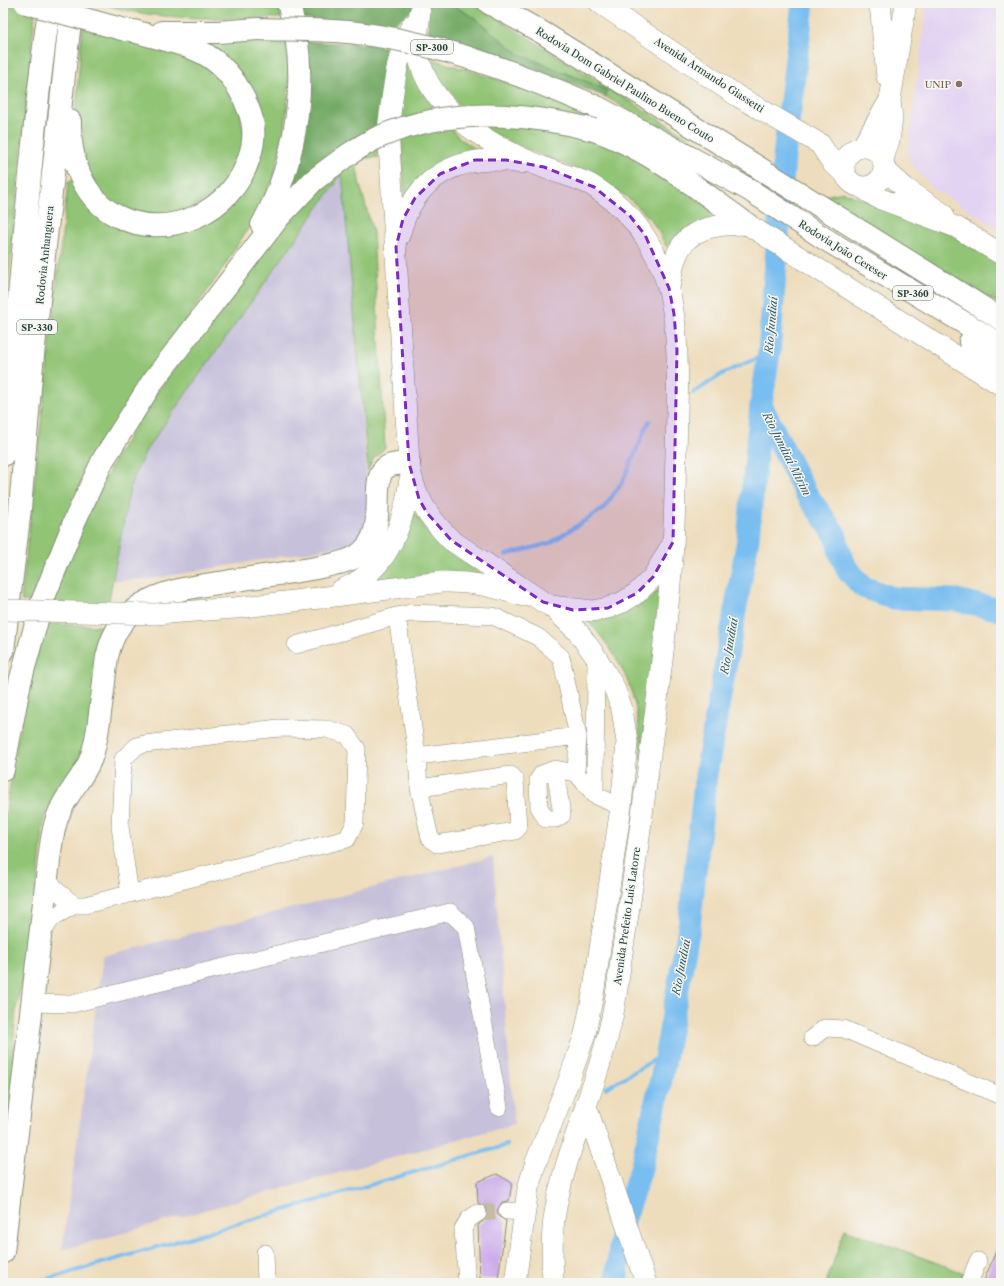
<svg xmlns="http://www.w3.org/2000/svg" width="1004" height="1286" font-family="'Libre Caslon Text',serif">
<rect width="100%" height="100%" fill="#f6f6f2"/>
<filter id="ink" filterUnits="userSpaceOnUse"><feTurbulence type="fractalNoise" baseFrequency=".025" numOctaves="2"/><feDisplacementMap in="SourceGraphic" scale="8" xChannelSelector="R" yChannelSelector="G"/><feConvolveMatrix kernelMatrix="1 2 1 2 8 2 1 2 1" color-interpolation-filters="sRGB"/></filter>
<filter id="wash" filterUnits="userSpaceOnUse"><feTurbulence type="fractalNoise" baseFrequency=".012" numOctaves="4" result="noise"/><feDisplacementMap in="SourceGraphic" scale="16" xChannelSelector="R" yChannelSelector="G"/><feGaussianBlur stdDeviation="0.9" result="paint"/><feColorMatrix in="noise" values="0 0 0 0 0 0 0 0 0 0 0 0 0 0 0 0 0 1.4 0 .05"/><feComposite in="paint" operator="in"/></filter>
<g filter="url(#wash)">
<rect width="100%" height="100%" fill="#eeddbc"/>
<!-- built -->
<path fill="#e3d3f2" d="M927,3H1001V230L932,188L909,161L908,151Z"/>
<!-- industrial -->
<path fill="#c6c0da" d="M343,173L370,518L364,536L349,545L150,579L113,581L131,483L146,450Z
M493,857L514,1124L62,1250L103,956Z"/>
<!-- green -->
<path fill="#91c475" stroke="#588054" d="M3,3L35,13L3,335Z
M100,3H278L281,18C221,17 158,23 100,3Z
M449,3H472L755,179L752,182L606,97V90L519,54L473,17Z
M82,29L185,50L236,91L246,145L223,190L166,222L102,200L74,136Z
M261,39L263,41L286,39L289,72L288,98L285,129L273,180L252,222L218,276L137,388L34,601H21L68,183L72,180L82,196L180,230L260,144L201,40Z
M407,53C415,75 422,93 436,111L399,120Z
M428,58C492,77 555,97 615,129L461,107L437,77Z
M475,121L525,124L617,147L720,215L677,235L667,247C662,239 658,230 653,223C617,176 555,164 504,139C494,134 485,127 475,121Z
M446,124L461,139L479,151L405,207L401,136Z
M379,144V157L366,158L361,160L357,168L359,181L373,233L385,448L373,459L368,471L342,174L146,450L131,483L108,605L51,602L80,529L117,455L151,400L293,210Z
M844,192L947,232L1001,265V305L818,197Z
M414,512L431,536L443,548L484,576L360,588Z
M663,585L641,761C640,702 628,665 588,621C619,621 642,607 663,585Z
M46,624L105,626L86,755L47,809L44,819L35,911L16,1010L13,1050L12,1099L3,1183V831L23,703Z
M845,1229L964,1273L960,1283H826Z"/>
<!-- forest -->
<path fill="#74aa66" stroke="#4a744d" d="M296,3H449L473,17L519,54L607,90L606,97L516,62L429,33L428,17L411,11L390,26L300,18Z
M305,42L358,43L394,49L379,129L297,187L289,188Z"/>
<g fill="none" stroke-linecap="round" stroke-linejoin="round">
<!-- stream -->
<path stroke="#79bef0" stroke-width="4" d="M693,393L724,373L769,353
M506,555L550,543L603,509L623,481L649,421
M606,1088L666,1053
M34,1283L507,1145"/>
<!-- river -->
<path stroke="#79bef0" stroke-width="23" d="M761,405L805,492L835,534L840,553L847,569L863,587L893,598L956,600L1001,610
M616,1283L623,1221L641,1169L662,1075L689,927L706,774L748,539L761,405L769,353L784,157L803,3"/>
</g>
<g id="blocks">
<!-- building -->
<path fill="#c8a6e9" d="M497,1174L512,1183L509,1201L502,1202L497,1210L498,1216L506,1221L498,1279H480L478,1225L487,1218L488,1213L486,1207L478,1203L477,1182Z
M1001,1239V1283H983Z"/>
</g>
</g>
<g filter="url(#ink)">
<use href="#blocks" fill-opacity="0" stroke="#868d78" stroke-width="1"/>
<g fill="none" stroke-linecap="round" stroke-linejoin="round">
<!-- minor-tunnel -->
<path stroke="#c5bda1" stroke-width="17" stroke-dasharray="17 8" stroke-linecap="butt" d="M478,1213L507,1211"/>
<defs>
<path id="minor" d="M296,645L397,616
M417,756L578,736
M555,769L562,815L556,819H546L539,807L538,780L542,774L555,769L576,773
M419,788L511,775L515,779L518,828L515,831L437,844L430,838L419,788L417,756L397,616L411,613L493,616L538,637L561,657L578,736L576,773L595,795L621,807
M595,795L596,657
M47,877L57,891L75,905
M40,935L53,917L75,905H85L347,839L355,823L357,749L347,735L327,729L278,728L145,744L137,746L123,759L120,827L130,894
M33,1003L72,1004L450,912L466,927L499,1107
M812,1038L825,1028L844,1029L1001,1096
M507,1211L525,1212
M265,1253L266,1283
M467,1283L463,1229L469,1219L478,1213
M969,1283L978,1261"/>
<path id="major" d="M600,3L736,95L820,144L833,164L845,173
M880,3L887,77
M420,12C419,25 415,41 418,54C429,112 494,148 545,168C560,174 576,177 591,185C636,212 666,259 673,311C680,357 677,406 676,453C675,483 675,514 673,545C668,622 657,700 647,777C639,838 631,899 621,959C618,980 616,1002 611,1022C597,1089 564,1151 554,1219C551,1241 552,1262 553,1283
M412,25C395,56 393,95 388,129L409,463C413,495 429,518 451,540L543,602L551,606L592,611L608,608L623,602L637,593L653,577L670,548
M862,147L890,100
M844 167a20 20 0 1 1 40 0a20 20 0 1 1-40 0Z
M883,159L889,140L892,119L890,100L906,3
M884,169L905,188L943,214
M861,187L878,198L956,227L1001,254
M399,236C414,175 462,151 521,163
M669,288C671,278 672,266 676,257C687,225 719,225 747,224L1001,385
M341,590C388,572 404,524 410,479
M319,598L441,582C472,581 495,587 524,596
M586,1106L646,1283
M515,1283L528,1188L536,1162L569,1080L585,1034L594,989L621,807L627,742L622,709L613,685L596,657L578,632L551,606"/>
<path id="highway" d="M489,3L543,33L1001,319
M162,32H218L258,29
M597,107L748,189L825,239L1001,345
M70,121C69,157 82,198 117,216C168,242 233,211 249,158C255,141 255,124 248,108C240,87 227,68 208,56C190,44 155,38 134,31
M594,130C649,148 700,191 747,224
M262,225C297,162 311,72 288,3
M970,342L1001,364
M3,455C21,305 28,153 50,3
M3,651L20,509L32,364L72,3
M3,770L20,682L42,602L75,520L103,460L153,381L279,217L313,181
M3,1252L47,877C50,856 51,830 60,811C68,792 84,777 91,758C98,739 99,718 102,698C104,684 105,670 107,657C120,595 173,590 225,582C259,576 293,573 326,566C337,563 348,562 357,556C393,532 366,479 387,467C393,463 402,464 409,463"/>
</defs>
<!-- minor casing -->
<use href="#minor" stroke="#868d78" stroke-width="18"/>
<!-- major casing -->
<use href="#major" stroke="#868d78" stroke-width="22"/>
<!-- highway casing -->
<use href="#highway" stroke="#868d78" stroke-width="24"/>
<!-- minor -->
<use href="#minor" stroke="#fff" stroke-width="17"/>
<!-- major -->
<use href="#major" stroke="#fff" stroke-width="21"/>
<!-- highway -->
<use href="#highway" stroke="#fff" stroke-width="22"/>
<defs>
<path id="major-bridge" d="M3,610L155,614L235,608L319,598"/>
<path id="highway-bridge" d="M26,3L125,30
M258,29C291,30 324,29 357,33C441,43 520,74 597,107
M313,181C334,165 355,148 379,137C448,107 522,112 594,130"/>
</defs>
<!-- major-bridge casing -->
<use href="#major-bridge" stroke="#868d78" stroke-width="22" stroke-linecap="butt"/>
<!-- highway-bridge casing -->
<use href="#highway-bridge" stroke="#868d78" stroke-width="24" stroke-linecap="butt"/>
<!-- major-bridge -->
<use href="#major-bridge" stroke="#fff" stroke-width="21"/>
<!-- highway-bridge -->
<use href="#highway-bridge" stroke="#fff" stroke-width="22"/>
</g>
</g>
<!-- marked area -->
<path fill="#7b2cbf" fill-opacity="0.2" stroke="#7b2cbf" stroke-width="3" stroke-dasharray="8 5" stroke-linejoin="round" d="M475,160H506L544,167L594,187L630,216L645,235L669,288L674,314L677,350L673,542L653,577L637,593L608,608L573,610L543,602L451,540L427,513L419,499L409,463L396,247L403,219L415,198L440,174Z"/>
<!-- markers -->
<circle fill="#8d6e63" stroke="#f6f6f2" stroke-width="1.5" cx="959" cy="84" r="4"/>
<g text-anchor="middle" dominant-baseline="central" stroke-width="3" stroke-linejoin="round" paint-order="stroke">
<!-- shield labels -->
<g fill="#f6f6f2" stroke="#60746d" stroke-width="1">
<rect x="411" y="40" width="42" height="14" rx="3"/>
<rect x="893" y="286" width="40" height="14" rx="3"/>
<rect x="17" y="320" width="40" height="14" rx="3"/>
</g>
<g font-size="9" font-weight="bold" fill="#1f3d34">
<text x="432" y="47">SP-300</text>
<text x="913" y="293">SP-360</text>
<text x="37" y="327">SP-330</text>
</g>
<!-- street labels -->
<g font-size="10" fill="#1f3d34" stroke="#f6f6f2">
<text transform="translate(709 75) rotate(33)">Avenida Armando Giassetti</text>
<text transform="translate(625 85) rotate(32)">Rodovia Dom Gabriel Paulino Bueno Couto</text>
<text transform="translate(843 250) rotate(32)">Rodovia João Cereser</text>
<text transform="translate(45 255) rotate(-84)">Rodovia Anhanguera</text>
<text transform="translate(627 916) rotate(-82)">Avenida Prefeito Luís Latorre</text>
</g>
<!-- education labels -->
<g font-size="10" fill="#785e54" stroke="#f6f6f2" text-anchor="end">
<text x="951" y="84">UNIP</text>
</g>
<!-- water labels -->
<g font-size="11" font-style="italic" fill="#365d63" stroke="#f6f6f2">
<text transform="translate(771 325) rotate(-85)">Rio Jundiaí</text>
<text transform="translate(787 454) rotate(63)">Rio Jundiaí Mirim</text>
<text transform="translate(729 646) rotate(-80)">Rio Jundiaí</text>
<text transform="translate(681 967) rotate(-79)">Rio Jundiaí</text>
</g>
</g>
<!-- margin -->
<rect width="1004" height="1286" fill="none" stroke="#f6f6f2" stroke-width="16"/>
</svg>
